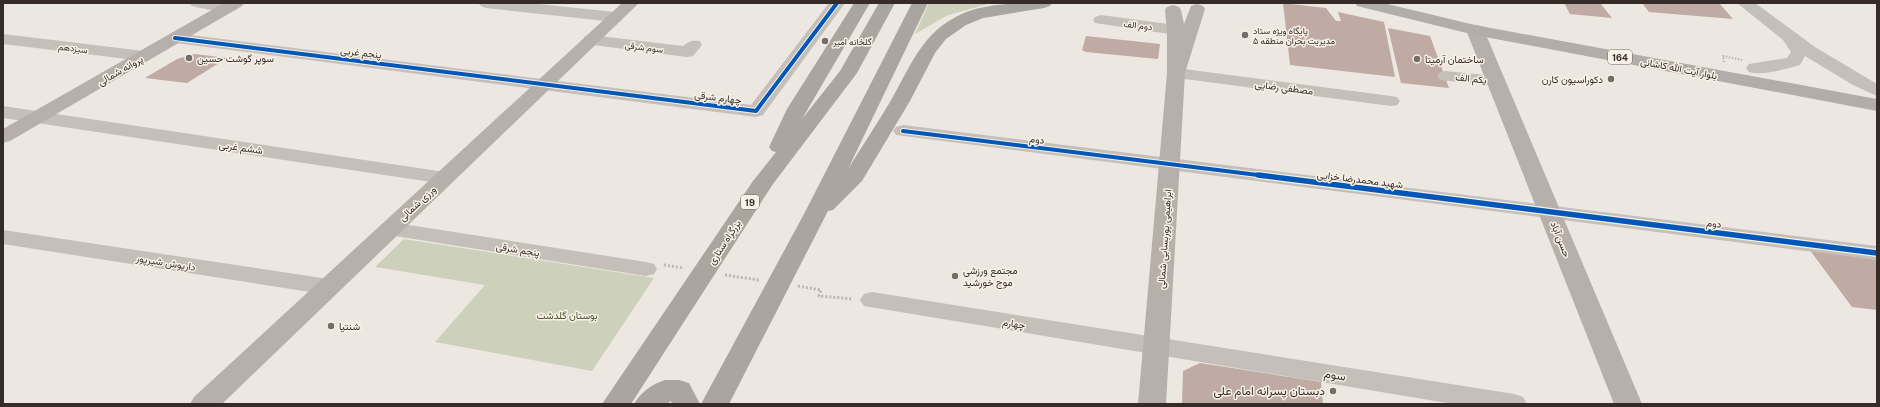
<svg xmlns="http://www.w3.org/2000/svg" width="1880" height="407" font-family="'Public Sans',Vazirmatn,sans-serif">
<rect width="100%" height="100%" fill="#ece7e1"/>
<!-- green -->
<path fill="#cdd1bb" d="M929,3H992L948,15L915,34Z
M404,239L654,278L592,371L435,342L485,285L375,267Z"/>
<!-- building -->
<path fill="#bfaba3" d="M1283,3L1326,8L1336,21H1341L1338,12L1384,22L1395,77L1290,65Z
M1564,3H1600L1612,18L1570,14Z
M1642,3L1720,4L1733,19L1649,12Z
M1388,28L1430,36L1449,88L1401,83Z
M1086,36L1160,44L1158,59L1086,52L1082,50Z
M195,54L227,58L187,83L145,78L177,59Z
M1809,249L1874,257L1877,261V310L1852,307Z
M1200,363L1321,382L1323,404H1182L1183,371Z"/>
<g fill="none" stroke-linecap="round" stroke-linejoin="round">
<!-- path-far1 -->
<path stroke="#bdb7b2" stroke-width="2" stroke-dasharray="1.5 1.5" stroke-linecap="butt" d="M1724,62L1723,56L1742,60"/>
<!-- path -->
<path stroke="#bdb7b2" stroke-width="3" stroke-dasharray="2 2" stroke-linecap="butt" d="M664,265L684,268
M725,275L759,280
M798,286L821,290L819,296L853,299"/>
<!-- street -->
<path fill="#c5bfb9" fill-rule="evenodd" d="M189,3H233L238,7L236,10C223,13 204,9 192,6Z
M478,3H529L615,12L621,14L623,17L621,20L615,22L486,8L481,6Z
M829,3H845L763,115L756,117L175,43L169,41L167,38L169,35L175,33L751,105Z
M1737,3H1755L1815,47L1877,84V96L1853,85L1805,56L1800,65C1784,69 1765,76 1749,72L1746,68L1749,64L1787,58L1791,52L1783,40Z
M1101,15L1176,25L1182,27L1184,30L1182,33L1176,35L1095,23L1093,20L1095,17Z
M3,34L144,51L150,52L152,56L150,60L144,61L3,44Z
M591,35L683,46C689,41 692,40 700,41L702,45L693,56L687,57L585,44L583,40L585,36Z
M1176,68L1391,96L1397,97L1400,101L1397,105L1391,106L1170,77L1167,73L1170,69Z
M1446,71L1496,76L1502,77L1505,81L1502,85L1496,86L1440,80L1437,76L1440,72Z
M3,106L445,172L452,174L455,178L452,182L445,184L3,118Z
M903,125L1877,246V260L896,135L893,131L896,127Z
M390,222L646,262L654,264L657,269L654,274L646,276L382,234L379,229L382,224Z
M3,230L329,279L337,282L341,287L337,292L329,295L3,244Z
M872,292L1514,394L1523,397L1527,404H1453L864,306L860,300L864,294Z"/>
<!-- secondary -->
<path fill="#b6afaa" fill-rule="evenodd" d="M224,3H244L242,6L10,141L3,143V129Z
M622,3H639L222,404H190L194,397Z
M1197,4L1203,6L1205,9L1185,73L1166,404H1138L1167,73V30L1165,10L1167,7L1173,5L1179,7L1181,10L1184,24L1191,6Z
M1475,25L1481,26L1484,30L1642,404H1614L1466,30L1469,26Z"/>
<!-- primary -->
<path fill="#b3ada9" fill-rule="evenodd" d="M1355,3H1383L1475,25L1877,99V111L1475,35L1357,6Z"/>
<!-- highway -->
<path fill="#aba5a0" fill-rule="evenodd" d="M854,3H870L802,119L840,71L879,3H895L857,73L773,184L631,404H602L753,181L776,152L772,151L769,147L787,109Z
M912,3H928L848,169C862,146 877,124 890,102C908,71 921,35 954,18C982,2 1020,3 1052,3L1050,6L1044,8L983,18L966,25L946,39L935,53L910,101L862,181L833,210L828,211L729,404H701L804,214Z
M665,380H679L689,383L700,404H672L671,401L667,404H634C641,392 652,384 665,380Z"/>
<defs>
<path id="cycleway-far1" d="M175,38L756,111L837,3
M903,131L1266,176"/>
<path id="cycleway" d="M1258,175L1877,253"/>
</defs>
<!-- cycleway-far1 casing -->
<use href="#cycleway-far1" stroke="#f8f1e8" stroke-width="6"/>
<!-- cycleway casing -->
<use href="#cycleway" stroke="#f8f1e8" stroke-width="8"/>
<!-- cycleway-far1 -->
<use href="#cycleway-far1" stroke="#0057b8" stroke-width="4"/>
<!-- cycleway -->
<use href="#cycleway" stroke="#0057b8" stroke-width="5.5"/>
</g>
<!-- markers -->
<g fill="#756d69" stroke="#f8f1e8" stroke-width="1.5">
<circle cx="1245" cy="35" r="4"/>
<circle cx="825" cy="41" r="4"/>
<circle cx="189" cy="58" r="4"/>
<circle cx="1417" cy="59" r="4"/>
<circle cx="1611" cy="79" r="4"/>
<circle cx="955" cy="276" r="4"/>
<circle cx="331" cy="326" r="4"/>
<circle cx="1333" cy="391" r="4"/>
</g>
<g text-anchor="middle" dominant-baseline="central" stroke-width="3" stroke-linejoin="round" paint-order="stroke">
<!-- far-street labels -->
<g font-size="9" fill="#352c28" stroke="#f8f1e8">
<text transform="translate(1138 25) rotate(7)">دوم الف</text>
<text transform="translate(644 47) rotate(7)">سوم شرقی</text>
<text transform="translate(73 48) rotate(7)">سیزدهم</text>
</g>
<!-- far-poi labels -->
<g font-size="9" fill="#352c28" stroke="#f8f1e8" text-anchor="start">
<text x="1253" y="30">پایگاه ویژه ستاد<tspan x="1253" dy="10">مدیریت بحران منطقه ۵</tspan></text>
<text x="833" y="41">گلخانه امیر</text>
</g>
<!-- shield labels -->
<g fill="#f8f1e8" stroke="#706762" stroke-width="1">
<rect x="1608" y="50" width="24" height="14" rx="3"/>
<rect x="741" y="195" width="18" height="14" rx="3"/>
</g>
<g font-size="9" font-weight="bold" fill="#352c28">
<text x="1620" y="57">164</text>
<text x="750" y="202">19</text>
</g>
<!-- street labels -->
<g font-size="10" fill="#352c28" stroke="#f8f1e8">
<text transform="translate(361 52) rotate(7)">پنجم غربی</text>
<text transform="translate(1679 68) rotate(11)">بلوار آیت الله کاشانی</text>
<text transform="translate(120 70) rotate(-30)">پروانه شمالی</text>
<text transform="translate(1471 78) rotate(6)">یکم الف</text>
<text transform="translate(1284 87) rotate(7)">مصطفی رضایی</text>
<text transform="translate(718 97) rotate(7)">چهارم شرقی</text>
<text transform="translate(1037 139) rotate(7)">دوم</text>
<text transform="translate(241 147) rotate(8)">ششم غربی</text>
<text transform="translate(1360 179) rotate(7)">شهید محمدرضا خزایی</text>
<text transform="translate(417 203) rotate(-43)">ورزی شمالی</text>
<text transform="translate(1714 223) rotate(7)">دوم</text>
<text transform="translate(1164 239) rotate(-86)">ابراهیمی پوربسابی شمالی</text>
<text transform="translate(1561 239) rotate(68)">حسن آباد</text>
<text transform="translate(724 242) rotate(-57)">بزرگراه ستاری</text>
<text transform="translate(518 249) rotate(9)">پنجم شرقی</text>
<text transform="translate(166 262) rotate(9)">داریوش شیرپور</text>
<text transform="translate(1014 323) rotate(9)">چهارم</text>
</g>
<!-- poi labels -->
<g font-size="10" fill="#352c28" stroke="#f8f1e8" text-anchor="start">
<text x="197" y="58">سوپر گوشت حسین</text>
<text x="1425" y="59">ساختمان آرمیتا</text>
<text x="1603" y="79" text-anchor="end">دکوراسیون کارن</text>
<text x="963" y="270">مجتمع ورزشی<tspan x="963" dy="12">موج خورشید</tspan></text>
<text x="339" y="326">شنتیا</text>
</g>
<!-- park labels -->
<g font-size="10" fill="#45522d" stroke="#f8f1e8">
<text x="567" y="315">بوستان گلدشت</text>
</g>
<!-- near-street labels -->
<g font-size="12" fill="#352c28" stroke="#f8f1e8">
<text transform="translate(1335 375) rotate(9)">سوم</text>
</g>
<!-- near-poi labels -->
<g font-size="12" fill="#352c28" stroke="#f8f1e8" text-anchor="end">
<text x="1325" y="391">دبستان پسرانه امام علی</text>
</g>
</g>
<!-- border -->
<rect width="1880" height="407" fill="none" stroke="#352c28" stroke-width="8"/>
</svg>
